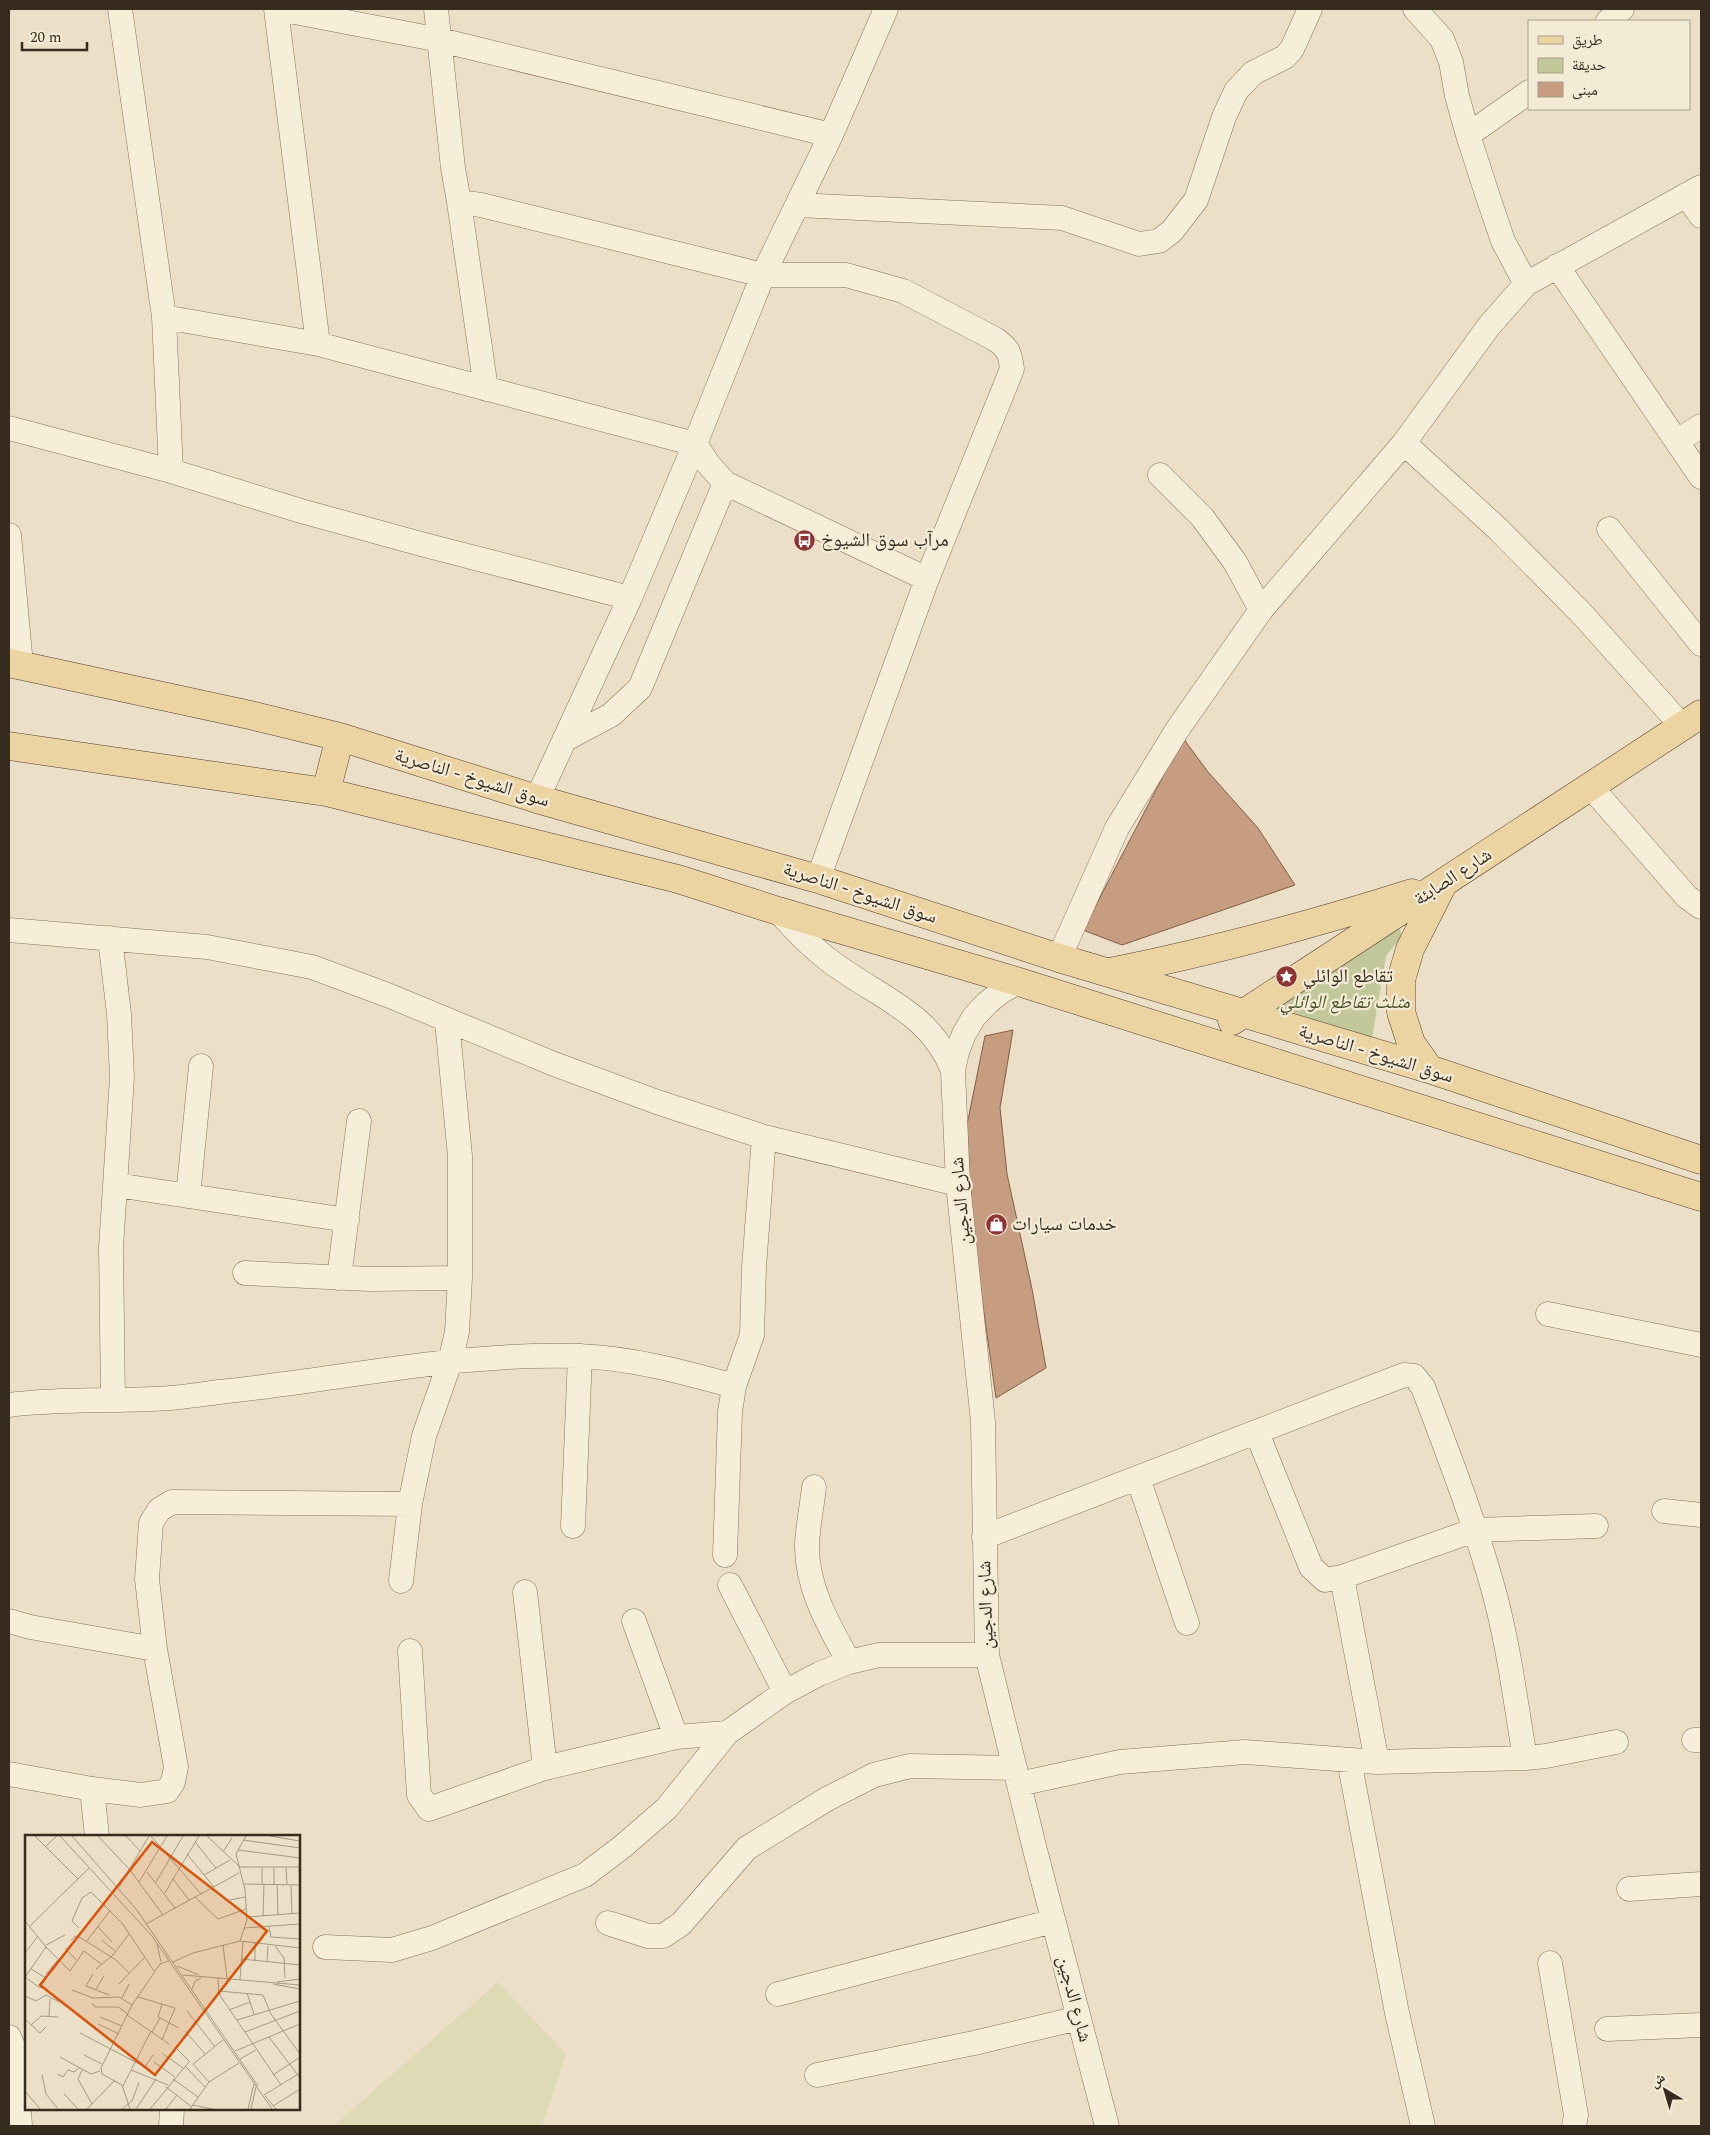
<svg xmlns="http://www.w3.org/2000/svg" width="1710" height="2135" font-family="Spectral,'Noto Naskh Arabic',serif">
<rect width="100%" height="100%" fill="#ebe0c7"/>
<!-- farmland -->
<path fill="#e0d9b5" d="M498,1982L566,2054L542,2126H333Z"/>
<!-- green -->
<path fill="#c3c89b" d="M1396,928L1400,930L1402,936L1386,956L1371,1044L1281,1014L1279,1008Z"/>
<!-- building -->
<path fill="#c69d80" stroke="#825e45" d="M1183,738L1208,772L1258,828L1295,885L1122,945L1083,930Z
M1013,1030L1000,1108L1007,1174L1032,1289L1046,1368L996,1398L977,1263L970,1185L967,1125L985,1036Z"/>
<g fill="none" stroke-linecap="round" stroke-linejoin="round">
<defs>
<path id="minor" d="M120,9L164,317L171,471
M276,9L318,344
M279,9L440,40L831,135
M436,9L453,168L459,202L481,205L763,275H846L903,291L995,339C1009,349 1010,353 1012,369L927,579L818,879
M1415,9L1442,39L1451,62L1457,96L1468,135L1488,197L1503,241L1526,284
M1608,21L1622,9
M1468,135L1529,92
M1686,195L1701,216
M459,202L486,389
M797,205L1062,218L1139,244L1159,241L1172,231L1196,200L1224,117L1236,91L1253,73L1285,57L1292,49L1310,9
M1557,266L1701,477
M164,317L318,344L695,444L709,465L725,483L927,579
M9,428L171,471L301,511L421,544L630,598
M1677,441L1701,426
M1404,443L1499,530L1582,614L1682,726
M1160,475L1202,517L1235,562L1261,610
M1609,529L1701,644
M9,535L21,665
M564,740L611,715L640,688L725,483
M1591,787L1687,897L1701,907
M537,799L630,598L695,444L763,275L831,135L886,9
M778,911C794,929 811,947 830,961C877,997 931,1012 953,1071
M9,930L207,947L312,967L390,996L554,1064L657,1102L764,1137L958,1184
M110,938L119,1014L122,1077L111,1248L113,1400
M1059,958L1117,828L1177,730L1261,610L1404,443L1489,326L1526,284L1701,187
M1019,982L1002,991L987,1003L974,1017L964,1034L957,1052L953,1071L958,1184L983,1422L987,1655L1035,1850L1107,2126
M116,1185L347,1220
M188,1196L201,1066
M245,1273L370,1279L460,1278
M339,1278L359,1121
M1548,1314L1701,1345
M9,1405C56,1399 104,1401 152,1399C174,1399 197,1395 219,1392C339,1380 458,1352 579,1356C632,1358 683,1372 734,1386
M1257,1433L1311,1567L1325,1580L1342,1577L1475,1530L1596,1526
M1138,1478L1187,1623
M814,1487C812,1506 808,1525 807,1544C806,1587 829,1626 849,1662
M1664,1511L1701,1515
M573,1526L580,1356
M984,1537L1404,1375L1414,1376L1423,1387C1447,1451 1472,1515 1491,1581C1508,1639 1515,1699 1525,1758
M725,1555L730,1412L734,1386L752,1335L754,1267L764,1137
M1342,1577L1377,1762
M401,1581L410,1504L424,1436L450,1362L457,1332L460,1278V1156L447,1021
M730,1585L785,1692
M525,1592L545,1768
M9,1621L30,1627L155,1649
M634,1621L676,1737
M410,1651L419,1795L429,1809L545,1768L676,1737L727,1733
M1694,1740H1701
M1349,1760L1397,2013L1423,2126
M9,1774L92,1789L141,1795L167,1791L173,1782L176,1767L155,1649L147,1579L151,1523L159,1510L172,1502L410,1504
M1019,1784L1120,1762L1245,1752L1377,1762L1525,1758L1546,1756L1616,1742
M92,1789L97,1836
M1629,1889L1701,1884
M608,1923L648,1936H663L681,1924L747,1848L827,1799L874,1775L910,1766L1015,1768
M325,1947L392,1950L432,1938L585,1875L622,1847L667,1808L727,1733L785,1692L819,1674L849,1662L879,1655H987
M1550,1963L1576,2115L1574,2126
M778,1994L1053,1921
M1607,2029L1701,2025
M9,2037L16,2053L20,2126
M817,2075L974,2043L1079,2018
M171,2126L172,2109"/>
<path id="major" d="M9,663L250,715L340,737L537,799L818,879L1059,958L1429,1069L1701,1160
M9,746L326,792L678,879L778,911L1019,982L1701,1197
M326,792L340,737
M1110,972C1214,951 1311,925 1412,893
M1232,1021L1701,714
M1429,1069L1411,1043L1401,1012V980L1410,949L1443,884"/>
</defs>
<!-- minor casing -->
<use href="#minor" stroke="#85735e" stroke-width="25"/>
<!-- major casing -->
<use href="#major" stroke="#534131" stroke-width="29"/>
<!-- minor -->
<use href="#minor" stroke="#f6eed9" stroke-width="24"/>
<!-- major -->
<use href="#major" stroke="#ebd4a2" stroke-width="28"/>
</g>
<!-- icons -->
<defs>
<symbol id="bus-disc" viewBox="-11 -11 22 22"><circle r="9.5" fill="#8f3233" stroke="#f3ebd6"/><path d="M-5-6H5V4H4V6H2V4H-2V6H-4V4H-5ZM-3.5-4V0h7V-4ZM-3.5 1.2v1.5H-2V1.2ZM2 1.2v1.5H3.5V1.2Z" fill="#fff"/></symbol>
<symbol id="sight-disc" viewBox="-11 -11 22 22"><circle r="9.5" fill="#8f3233" stroke="#f3ebd6"/><path d="M0-6L1.8-2.2L6-1.7L2.9 1.2L3.7 5.4L0 3.3L-3.7 5.4L-2.9 1.2L-6-1.7L-1.8-2.2Z" fill="#fff"/></symbol>
<symbol id="shop-disc" viewBox="-11 -11 22 22"><circle r="9.5" fill="#8f3233" stroke="#f3ebd6"/><path d="M-5-2.5h2.3a2.7 3.5 0 0 1 5.4 0H5L5.5 6h-11ZM-1.5-2.5h3a1.5 2.3 0 0 0-3 0Z" fill="#fff"/></symbol>
</defs>
<g fill-rule="evenodd">
<use href="#bus-disc" x="792" y="528" width="25" height="25"/>
<use href="#sight-disc" x="1274" y="964" width="25" height="25"/>
<use href="#shop-disc" x="984" y="1212" width="25" height="25"/>
</g>
<g text-anchor="middle" dominant-baseline="central" stroke-width="4.5" stroke-linejoin="round" paint-order="stroke">
<!-- poi labels -->
<g font-size="19" fill="#372b20" stroke="#f3ebd6" text-anchor="start">
<text x="821" y="540">مرآب سوق الشيوخ</text>
<text x="1303" y="976">تقاطع الوائلي</text>
<text x="1012" y="1224">خدمات سيارات</text>
</g>
<!-- street labels -->
<g font-size="19" fill="#372b20" stroke="#f3ebd6">
<text transform="translate(472 778) rotate(17)">سوق الشيوخ - الناصرية</text>
<text transform="translate(1453 877) rotate(-33)">شارع الصابئة</text>
<text transform="translate(860 893) rotate(18)">سوق الشيوخ - الناصرية</text>
<text transform="translate(1376 1054) rotate(17)">سوق الشيوخ - الناصرية</text>
<text transform="translate(961 1201) rotate(-95)">شارع الدجين</text>
<text transform="translate(986 1605) rotate(-92)">شارع الدجين</text>
<text transform="translate(1074 1999) rotate(75)">شارع الدجين</text>
</g>
<!-- park labels -->
<g font-size="19" font-style="italic" fill="#475128" stroke="#f3ebd6">
<text x="1345" y="1002">مثلث تقاطع الوائلي</text>
</g>
</g>
<!-- overview -->
<g transform="translate(25 1835)">
<rect width="275" height="275" fill="#ebe0c7"/>
<path fill="none" stroke="#a39884" stroke-width="1" d="M10,1L53,44M35,1L127,101L247,274M47,1L111,74L233,251M73,1L105,35L138,80M101,1L115,16M126,1L176,59M182,1L215,32H275M245,1L275,6M218,5L275,13M170,7L191,33M20,12L32,1M213,15L275,23M198,17L207,3M162,19L189,52M261,32L262,49M274,32L275,47M237,33V49M249,33V49M122,37L150,73M179,40L205,25M114,47L142,1M131,47L158,1M219,49L275,50M252,49L253,80M266,51L267,79M94,52L124,1M140,58L148,44M170,62L193,84L221,74M164,65L148,44L174,1M205,65L220,62M238,81L239,49M222,82L275,78M0,86L21,112L0,142L15,153L21,143L6,134M121,89L214,38M5,91L64,33M73,92L87,107M244,92L246,102L275,104M54,93L47,86L57,63L66,57L97,88L129,136M219,93L275,89M46,105L51,101L56,103L91,125L104,138M77,105L91,117M215,106L222,85L220,55L211,19L221,1M61,107L85,76M132,109L136,127M21,110L40,100M198,110L202,143M250,111L259,123L260,143M21,112L45,136L59,116L76,129M40,113L51,125M0,118L13,101M217,124L275,130M230,126V108M148,127L168,118L215,106L275,113M242,127L243,111M152,131L174,140M71,134L88,120L104,99M21,139L33,125M68,139L61,151L84,160M158,140L275,150M193,143L194,159L256,250M215,145L218,107M252,147L275,144M94,149L119,123M248,149L275,154M71,154L79,141M167,154L170,146L176,143M47,155L68,163L94,162L107,170M194,156L238,160L246,179L275,219M222,158L229,179M0,161L11,166L21,160L34,167M113,162L150,173L137,205M97,163L104,149M67,168L70,172H93L103,179M137,169L133,182L154,193M204,175L225,167M162,176L190,212M102,180L144,209M24,181L25,164M75,182L97,191M0,184L15,198L21,192M212,185L275,166M73,189L94,199M6,190L16,181L33,182M160,196L180,219M127,197L135,183M220,197L275,176M55,198L120,232L128,220M244,202L275,243M150,212L165,227M210,216L275,189M138,219L158,233M59,220L77,229M35,222L66,239L75,236M215,224L231,215M129,227L150,242M160,231L180,252M57,235L53,244L67,269M106,235L143,250M33,239L38,242L43,235L49,237L54,233M17,240L21,259L33,274M248,240L275,222M148,244L173,262M184,247L168,229L198,205M98,251L126,196M141,252L167,272M0,256L15,274M39,259L53,274M239,260L275,238M240,261L251,274M168,270L187,274M248,271L275,254M62,274L90,245M97,274L107,266L114,247M105,274L97,250L77,239L76,233L107,170L135,129L144,126M111,274L131,244M125,274L164,227M141,274L152,260M165,274L184,247L214,228M223,274L229,249M226,274L231,252"/>
<path fill="#d6540e" fill-opacity="0.15" stroke="#d6540e" stroke-width="2.5" d="M127,7L242,96L130,240L15,150Z"/>
<rect width="275" height="275" fill="none" stroke="#372b20" stroke-width="2.5"/>
</g>
<!-- border -->
<rect width="1710" height="2135" fill="none" stroke="#372b20" stroke-width="20"/>
<!-- legend -->
<rect x="1528" y="20" width="162" height="90" fill="#f3ebd6" stroke="#a89e8d"/>
<rect x="1538" y="36" width="25" height="8" fill="#ebd4a2" stroke="#a89e8d"/>
<text x="1572" y="45" font-size="15" fill="#372b20">طريق</text>
<rect x="1538" y="58" width="25" height="15" fill="#c3c89b" stroke="#a89e8d"/>
<text x="1572" y="70" font-size="15" fill="#372b20">حديقة</text>
<rect x="1538" y="82" width="25" height="15" fill="#c69d80" stroke="#a89e8d"/>
<text x="1572" y="95" font-size="15" fill="#372b20">مبنى</text>
<!-- north arrow -->
<g transform="translate(1665 2090) rotate(322)" stroke="#f3ebd6" stroke-width="4" paint-order="stroke">
<path d="M0-4L9 19L0 12L-9 19Z" fill="#372b20"/>
<text y="-8" font-size="14" font-weight="bold" text-anchor="middle" fill="#372b20">ش</text>
</g>
<!-- scale -->
<path d="M22 42v8h65v-8" fill="none" stroke="#372b20" stroke-width="2.5"/>
<text x="30" y="42" font-size="15" fill="#372b20" stroke="#f3ebd6" stroke-width="4" paint-order="stroke">20 m</text>
</svg>
